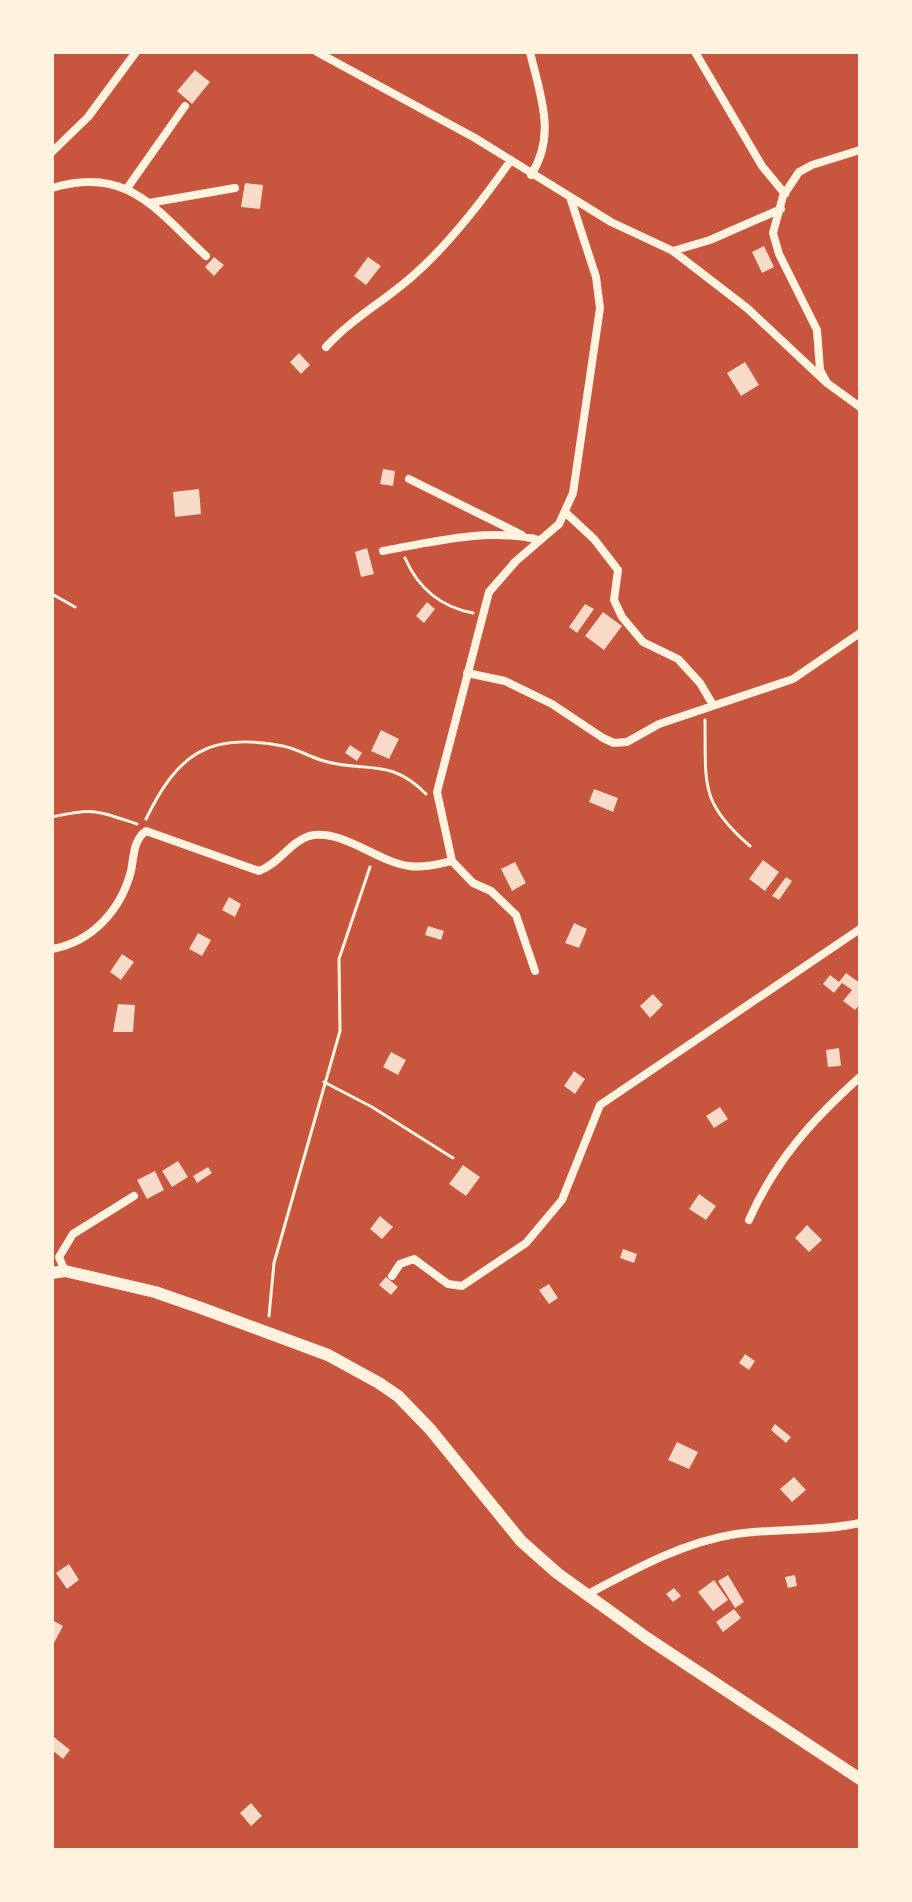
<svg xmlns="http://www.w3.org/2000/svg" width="912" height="1902" font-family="Spectral,serif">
<rect width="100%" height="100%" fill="#c8553d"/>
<!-- building -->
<path fill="#f7dbc8" d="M195,70L210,82L192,104L177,91Z
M245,183L263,185L260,209L241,207Z
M764,246L774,267L762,273L752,252Z
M214,257L224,265L214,276L205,267Z
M368,257L381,266L366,285L354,276Z
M299,353L310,365L301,374L290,362Z
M745,362L759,385L741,396L727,373Z
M383,469L395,471L393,486L380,484Z
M199,489L201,514L175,517L173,492Z
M367,548L374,574L361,577L355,552Z
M427,602L435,609L424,623L416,616Z
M585,604L594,609L577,633L569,627Z
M603,612L622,626L604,650L585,636Z
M381,730L399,739L389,759L371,751Z
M350,745L362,753L357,761L345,753Z
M594,789L618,798L613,812L589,802Z
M763,860L779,872L765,891L749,879Z
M515,862L526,883L512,891L501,869Z
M786,877L792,881L779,900L772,896Z
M229,897L241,904L235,917L222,910Z
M574,923L587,929L579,948L565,943Z
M428,926L444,931L441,940L425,935Z
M198,933L211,940L202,956L189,949Z
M122,954L134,962L121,980L110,972Z
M846,973L860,983V1004L855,1010L843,1001L852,990L842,983L834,993L823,984L830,975L839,982Z
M653,994L663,1005L650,1018L640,1006Z
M118,1004L135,1005L133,1032H113Z
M839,1048L841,1066L828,1067L826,1050Z
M391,1052L406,1060L398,1075L383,1067Z
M574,1071L585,1079L575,1094L564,1086Z
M720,1107L728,1119L714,1128L706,1116Z
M178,1161L188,1177L172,1187L162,1171Z
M463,1165L480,1177L466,1196L449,1184Z
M208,1167L212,1173L197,1183L193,1176Z
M155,1171L164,1190L147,1199L137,1180Z
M699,1194L716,1206L706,1220L689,1209Z
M380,1216L393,1227L382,1239L370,1229Z
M807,1225L822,1240L809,1252L795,1238Z
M623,1249L637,1254L634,1263L620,1258Z
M386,1277L398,1287L391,1295L379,1285Z
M549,1284L558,1298L549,1304L539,1290Z
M745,1354L755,1361L749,1370L739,1363Z
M775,1424L791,1437L786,1443L771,1430Z
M677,1442L698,1452L689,1469L668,1460Z
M794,1477L806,1490L792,1502L780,1489Z
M69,1564L79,1580L67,1589L56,1573Z
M728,1575L744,1602L735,1608L718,1581Z
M795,1575L797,1586L788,1588L785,1577Z
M714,1580L728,1600L713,1611L698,1592Z
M674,1588L681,1596L673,1602L666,1594Z
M734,1609L741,1618L723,1632L716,1622Z
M52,1620L63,1626L54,1643L52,1641Z
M54,1737L70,1750L63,1759L52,1750Z
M251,1803L262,1816L251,1826L240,1813Z"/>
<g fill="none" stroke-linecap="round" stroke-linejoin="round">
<!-- path -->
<path stroke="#fff3e0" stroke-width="3" d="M405,558C418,588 441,607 473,613
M52,594L75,607
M705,720C706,784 699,802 750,846
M52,817C95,808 95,810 137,824
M146,819C177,755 208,731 283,746C297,749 310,757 324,761C365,773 390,757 426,794
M324,1082L372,1107L453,1158
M269,1316L274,1263L340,1031L339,959L370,867"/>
<!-- minor -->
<path stroke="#fff3e0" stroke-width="8" d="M317,52L475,138L611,222L673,251L747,308L827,383
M530,52C540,95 557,135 531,175
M695,52L762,166L785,194
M860,150L812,165L799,172L783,196L773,233L779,254L817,330L820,370L827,383L860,407
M52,152L88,117L136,52
M128,187L185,106
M52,188C128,165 156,210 206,256
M149,203L235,188
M673,251L710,240L781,209
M326,347C353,317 387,300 416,273C452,241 483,200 511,160
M409,479L522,535
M566,513L594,539L618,570L614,600L622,617L643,642L678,659L700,683L713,705
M383,551C431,542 491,527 539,540
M467,673L505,681L552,704L603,738L614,743L627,742L659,724L793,679L860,633
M52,949C92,942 121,910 131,871C134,857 133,840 146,831L259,871C279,864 290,842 309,836C342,828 377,862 409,866C424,868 438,864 452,861
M535,971L516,915L491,891L473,883L452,861L437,792L489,592L516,561L559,524L573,493L600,308L596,277L570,197
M749,1220C775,1161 812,1120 860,1077
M65,1271L59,1257L73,1234L134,1196
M392,1276L400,1264L414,1259L448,1284L462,1286L526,1243L562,1200L600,1105L860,929
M586,1595C633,1570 683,1542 736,1534C777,1528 819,1532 860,1523"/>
<!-- tertiary -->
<path stroke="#fff3e0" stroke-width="12" d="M52,1273L65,1271L155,1292L201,1308L328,1355L379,1383L398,1396L430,1429L521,1541L557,1573L647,1638L860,1779"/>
</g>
<!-- border -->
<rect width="912" height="1902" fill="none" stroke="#fff3e0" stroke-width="108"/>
</svg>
